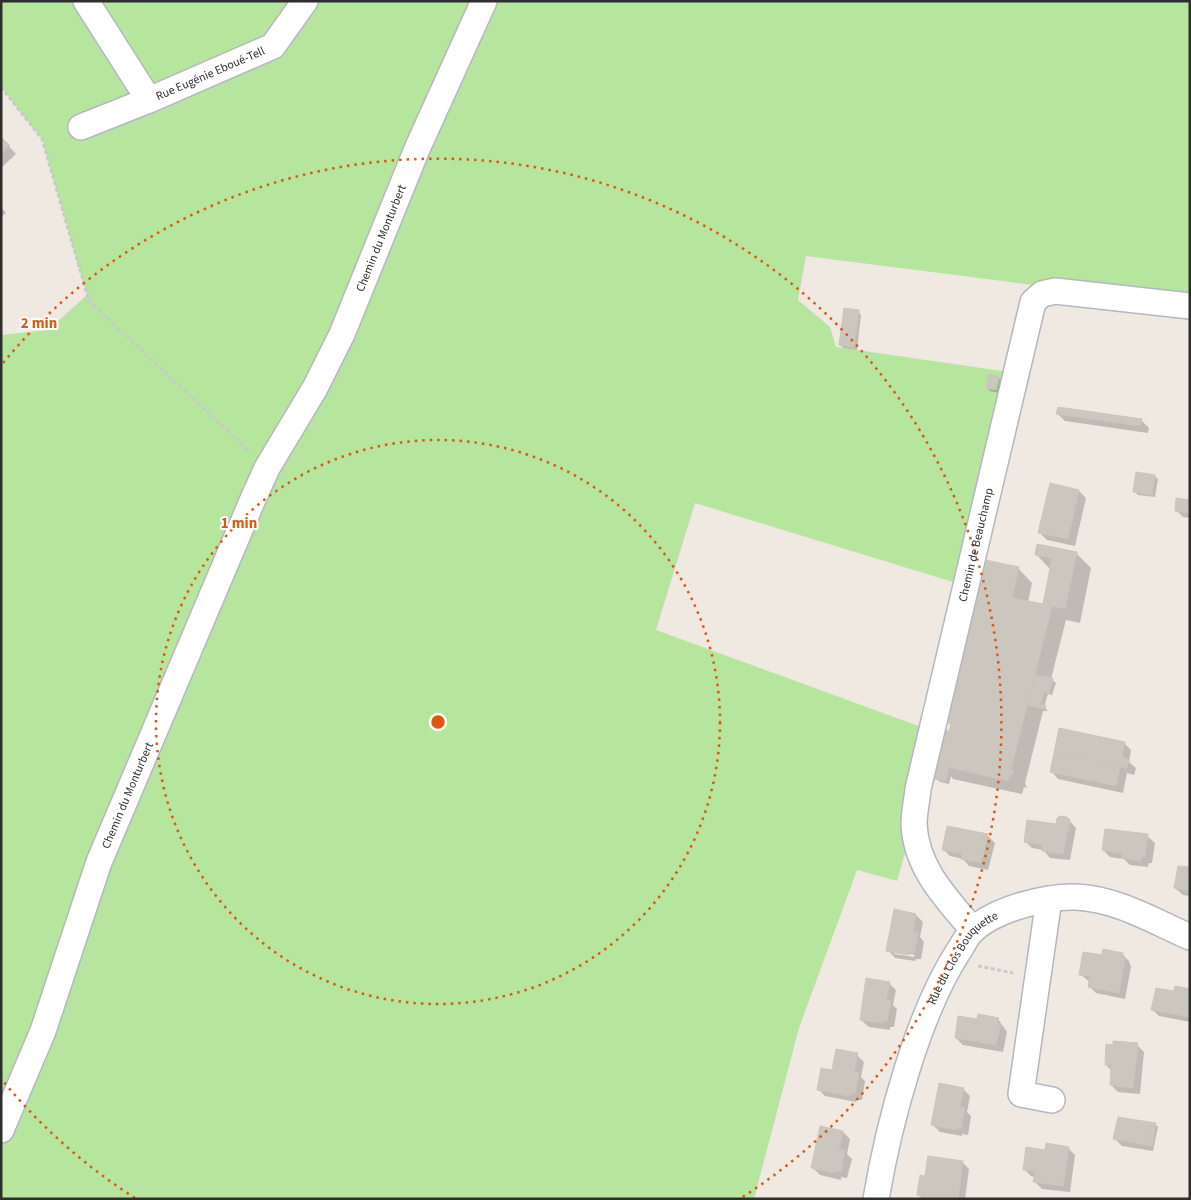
<svg xmlns="http://www.w3.org/2000/svg" width="1191" height="1200" font-family="'Source Sans 3',sans-serif">
<rect width="100%" height="100%" fill="#efe9e1"/>
<!-- green -->
<path fill="#b6e59e" d="M1,1H1190V305L806,256L798,300L830,327L836,347L1016,373L966,586L695,503L656,630L932,731L914,822L897,881L857,870L799,1028L754,1199H1V335L48,330L87,295L42,139L1,87Z"/>
<!-- shadow -->
<path fill="#0003" fill-rule="evenodd" d="M1,138L16,154L1,168Z
M1,207L6,213L1,217Z
M858,311L861,315L857,350L843,348L840,345Z
M998,378L1002,381L999,393L990,391L987,388Z
M1058,414L1142,421L1149,428L1148,433L1065,421Z
M1155,476L1158,479L1155,497L1138,495L1135,492Z
M1079,491L1086,498L1075,546L1047,540L1040,533Z
M1190,501V518L1183,517L1176,510Z
M1076,553L1091,568L1080,623L1066,620L1051,679L1056,683L1052,695L1048,694L1044,707L1048,711H1043L1025,783L1027,788L1024,787L1022,794L953,779L951,776L949,784L940,782L936,778L952,725L949,722L1018,568L1032,583L1028,602L1044,605L1050,569L1036,554Z
M1060,730L1124,743L1131,750L1129,762L1136,768L1134,775L1127,773L1123,793L1058,779L1051,771Z
M1067,818L1076,828L1070,860L1050,858L1043,850L1032,848L1025,841L1057,826Z
M948,828L988,836L995,843L988,870L969,866L963,859L950,856L943,849Z
M1147,836L1155,843L1152,863H1149L1148,867L1130,865L1124,859L1110,857L1103,850Z
M1190,869V896L1183,895L1175,888Z
M916,915L923,922L920,937L924,942L921,959H916L915,961L895,958L888,950ZM894,951L915,955L914,957L894,954Z
M1122,954L1129,961L1131,967L1125,999L1096,993L1089,986L1090,982L1080,974L1103,956Z
M889,983L896,990L893,1005L897,1009L894,1027H890V1030L869,1027L861,1020Z
M1190,990V1022L1159,1016L1152,1009L1175,992Z
M998,1019L1007,1032L1003,1052L963,1045L956,1038Z
M1137,1045L1144,1052L1140,1094L1118,1092L1111,1085L1112,1071L1106,1065Z
M857,1055L864,1062L861,1077L865,1081L862,1100H857L856,1102L825,1096L818,1089L833,1071Z
M963,1089L970,1096L967,1112L971,1116L968,1135L962,1134V1136L940,1132L933,1125Z
M1155,1124L1158,1127L1153,1151L1122,1146L1115,1139Z
M843,1132L850,1139L847,1154L852,1159L847,1178L841,1177V1180L820,1175L813,1168Z
M1068,1148L1075,1155L1070,1192L1042,1189L1034,1181L1035,1177L1031,1176L1024,1169L1047,1151Z
M962,1162L969,1169L965,1199H923L918,1194L926,1177Z"/>
<!-- building -->
<path fill="#cbc7bf" stroke="#cbc5ba" d="M1,137L10,146L1,154Z
M844,308L859,310L854,347L839,345Z
M989,374L999,377L996,390L986,388Z
M1058,407L1142,419L1141,426L1056,414Z
M1136,472L1155,475L1152,495L1133,492Z
M1050,483L1079,490L1068,539L1038,533Z
M1176,498L1190,500V513L1175,511Z
M1037,544L1077,552L1065,609L1052,606L1011,769L1014,771L1013,774H1010L1008,781L938,765L946,730L956,734L958,726L947,723L985,560L1019,567L1012,598L1043,604L1052,558L1035,555Z
M1035,675L1053,678L1049,693L1044,692L1040,705L1028,702Z
M1028,702L1046,706L1045,709L1027,705Z
M951,724L958,726L956,734L949,732Z
M1059,728L1125,742L1122,756L1129,760L1127,768L1054,753Z
M1054,753L1120,767L1116,786L1050,772Z
M938,765L949,767L946,781L935,779Z
M1060,816L1067,817L1070,820L1063,854L1042,851L1043,845L1024,842L1027,820L1056,824L1057,818Z
M947,826L988,834L981,863L961,859L962,854L942,850Z
M1105,829L1148,834L1145,857L1142,856L1141,861L1122,858V854L1102,850Z
M1178,866L1190,867V891L1174,888Z
M894,909L916,914L913,932L918,934L914,953L909,952L908,955L886,951Z
M1103,949L1123,953L1122,958L1125,959L1119,993L1088,987L1090,976L1079,975L1083,952L1102,955Z
M866,978L890,982L886,1000L891,1001L887,1021H883V1023L860,1020Z
M1175,986L1190,989V1017L1151,1010L1156,988L1174,991Z
M978,1014L999,1018L997,1023L1001,1024L996,1045L955,1038L958,1016L977,1019Z
M1113,1041L1138,1043L1133,1088L1110,1085L1111,1065H1105L1106,1044L1113,1045Z
M836,1049L858,1053L854,1072L859,1073L855,1094L850,1093L849,1096L817,1090L821,1068L832,1070Z
M939,1083L964,1088L960,1107L965,1108L961,1128H956V1130L931,1125Z
M1118,1117L1149,1122L1147,1145L1113,1139Z
M1149,1122L1156,1123L1152,1146L1147,1145Z
M820,1126L843,1131L839,1149L845,1150L841,1172L835,1171L834,1173L811,1168Z
M1046,1143L1069,1147L1063,1186L1033,1182L1035,1171L1023,1170L1026,1147L1045,1150Z
M928,1156L963,1161L958,1199H930L917,1195L920,1175L925,1176Z"/>
<g fill="none" stroke-linecap="round" stroke-linejoin="round">
<defs>
<g id="minor">
<path id="s1" d="M86,1L149,100L273,46L305,1"/>
<path d="M81,127L149,100"/>
<path d="M1049,899L1021,1094L1052,1100"/>
<path id="s2" d="M973,930C946,898 916,868 914,824C914,813 917,800 918,789L1033,302L1042,294L1055,291L1190,306"/>
<path id="s3" d="M1,1130L43,1031L99,862L253,499L267,468L315,388L342,334L417,149L484,1"/>
<path id="s4" d="M876,1199C889,1123 917,1016 958,952C963,945 967,935 973,930C996,909 1046,896 1076,897C1118,899 1153,921 1190,937"/>
</g>
</defs>
<!-- minor casing -->
<use href="#minor" stroke="#b4b7c1" stroke-width="28"/>
<!-- path -->
<path stroke="#c9c9c9" stroke-width="3" stroke-dasharray="4 2.5" stroke-linecap="butt" d="M1,87L42,139L89,301L250,452
M978,966L1013,973"/>
<!-- minor -->
<use href="#minor" stroke="#fff" stroke-width="25"/>
</g>
<!-- distance rings -->
<g fill="none" stroke="#df570e" stroke-width="2.5" stroke-dasharray="2.5 5">
<circle cx="438" cy="722" r="282"/>
<path d="M135 1198A564 564 0 0 1 3 1081M3 363A564 564 0 1 1 741 1198"/>
</g>
<g text-anchor="middle" dominant-baseline="central" stroke-width="4" stroke-linejoin="round" paint-order="stroke">
<!-- street labels -->
<g font-size="12" fill="#2e2e2e" stroke="#fff">
<text stroke="none"><textPath href="#s1" startOffset="184">Rue Eugénie Eboué-Tell</textPath></text>
<text stroke="none"><textPath href="#s3" startOffset="971">Chemin du Monturbert</textPath></text>
<text stroke="none"><textPath href="#s2" startOffset="410">Chemin de Beauchamp</textPath></text>
<text stroke="none"><textPath href="#s3" startOffset="358">Chemin du Monturbert</textPath></text>
<text stroke="none"><textPath href="#s4" startOffset="260">Rue du Clos Bouquette</textPath></text>
</g>
</g>
<circle cx="438" cy="722" r="8" fill="#df570e" stroke="#fff" stroke-width="2.5"/>
<g font-size="15" text-anchor="middle" font-weight="bold" fill="#df570e" stroke="#fff" stroke-width="4" stroke-linejoin="round" paint-order="stroke">
<text x="39" y="328">2 min</text>
<text x="239" y="528">1 min</text>
</g>
<!-- border -->
<rect width="1191" height="1200" fill="none" stroke="#2e2e2e" stroke-width="5"/>
</svg>
